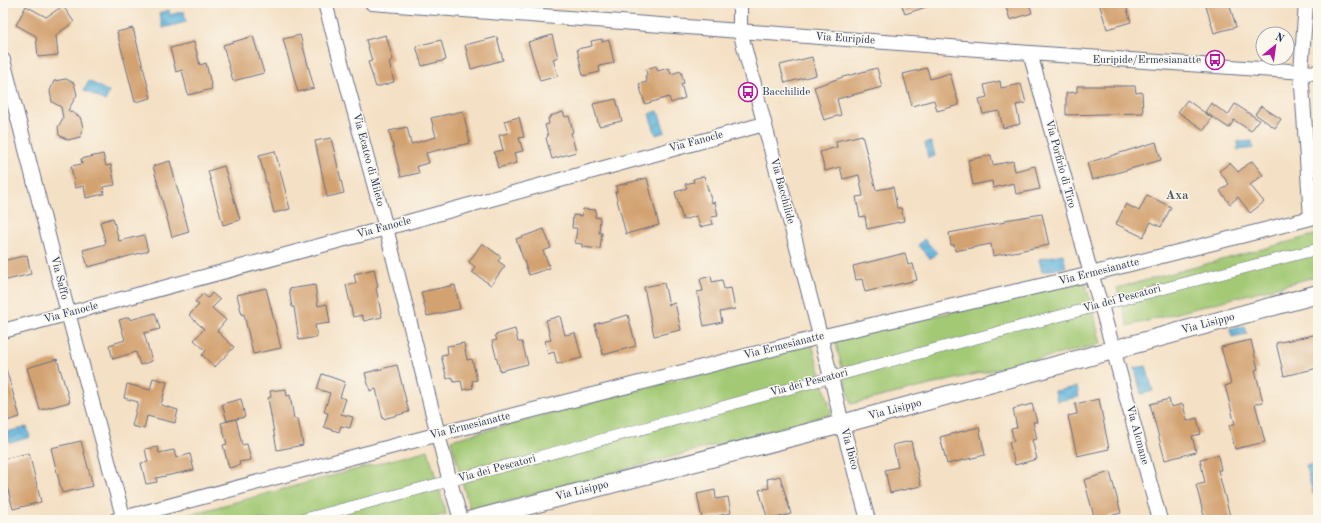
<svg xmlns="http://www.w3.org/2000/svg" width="1321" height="523" font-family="'Old Standard TT',serif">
<defs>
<pattern id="water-waves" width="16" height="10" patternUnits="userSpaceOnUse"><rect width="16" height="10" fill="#5fb4db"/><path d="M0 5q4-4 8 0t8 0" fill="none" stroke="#4e93b5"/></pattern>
</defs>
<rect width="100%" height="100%" fill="#fbf7ec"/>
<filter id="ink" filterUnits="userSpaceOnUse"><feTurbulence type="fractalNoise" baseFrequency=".025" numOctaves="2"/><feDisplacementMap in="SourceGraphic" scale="8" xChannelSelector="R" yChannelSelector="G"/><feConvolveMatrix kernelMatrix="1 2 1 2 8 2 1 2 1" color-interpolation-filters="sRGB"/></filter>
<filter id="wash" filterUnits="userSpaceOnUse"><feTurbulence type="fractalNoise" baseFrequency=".012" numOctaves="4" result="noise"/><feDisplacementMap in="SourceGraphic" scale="16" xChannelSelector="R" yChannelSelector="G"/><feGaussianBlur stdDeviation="0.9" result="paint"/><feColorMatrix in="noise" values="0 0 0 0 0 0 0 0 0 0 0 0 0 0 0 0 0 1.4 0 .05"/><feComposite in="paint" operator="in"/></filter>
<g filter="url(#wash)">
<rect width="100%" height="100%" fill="#f4e0c4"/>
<!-- green -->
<path fill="#a3c974" stroke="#5f7c69" d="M1318,234V276L1128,326L1117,288Z
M1085,280L1101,344L851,404L835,340Z
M812,344L832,414L470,511L451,440Z
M428,450L446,514L424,520H169Z"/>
<!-- water -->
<path fill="url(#water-waves)" stroke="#3d729c" d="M169,10L170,15L184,11L186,22L163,28L159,13Z
M89,81L109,92L105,101L84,90Z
M658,111L665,132L656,135L649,114Z
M1252,141L1253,148L1238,150L1237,142Z
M931,142L935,156L928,158L925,143Z
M924,239L937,253L930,259L918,245Z
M1063,254L1066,267L1042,272L1039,259Z
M1245,326L1247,334L1232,337L1230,329Z
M1146,366L1153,391L1141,394L1135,368Z
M1077,387L1079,397L1057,401L1055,391Z
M27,427L30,437L10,443L7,432Z
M1318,463V493L1313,494L1306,466Z"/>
<g id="blocks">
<!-- building -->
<path fill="#d3a271" d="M901,3H932V5L905,14Z
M1005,3H1029L1032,13L1010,20Z
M1099,3H1125L1131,22L1107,29Z
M1205,3H1229L1236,27L1214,33Z
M26,6L46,17L63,6L74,22L56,35L58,55L38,57L36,36L16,25Z
M133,28L151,98L135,102L117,32Z
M300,35L314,88L298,92L283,39Z
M386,35L393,60L389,62L394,82L376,87L368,62L372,61L366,40Z
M552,35L558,57L553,59L558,76L540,81L528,42Z
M253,36L264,73L233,81L223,45Z
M497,37L503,60L471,69L465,45Z
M602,39V42L609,40L614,63L599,66L600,72L583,76L577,49L592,46L591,41Z
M441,40L446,60L422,66L416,46Z
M194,42L200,65L206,63L212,89L188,95L182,70L176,72L170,48Z
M812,57L816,75L785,83L780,65Z
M656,66L658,71L669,68L671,74L681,71L684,83L681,84L685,98L671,103L669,97L645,104L639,84L647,82L645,76L647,75L646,69Z
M877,68L882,87L837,99L841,115L824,120L814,87L843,77Z
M927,68L930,79L950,73L959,105L937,111L934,100L912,106L903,74Z
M66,79L74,83L77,95L68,110L80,117L83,127L80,137L68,140L59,135L58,127L63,118L61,107L52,102L50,91L54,81Z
M1000,81L1001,88L1021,84L1026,103L1016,105L1020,124L1003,128L999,111L983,114L979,99L987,97L984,85Z
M1077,86H1135L1136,93L1142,92L1143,113L1066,115V93L1077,92Z
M616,99L622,121L599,126L593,104Z
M1187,100L1212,118L1204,130L1178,112Z
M1211,103L1228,115L1235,104L1259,120L1251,131L1234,120L1229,128L1205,112Z
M1261,106L1281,119L1275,128L1255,114Z
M463,111L470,143L426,153L429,163L417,166L419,173L401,177L389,131L407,127L411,144L436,137L431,118Z
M563,112L565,117L569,116L573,132L571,133L576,152L552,159L546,138L548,136L545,125L549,124L548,118H550V116Z
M519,117L524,137L519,138L523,151L514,153L517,163L498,168L494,152L503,150L499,135L508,133L504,121Z
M862,135L876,190L893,187L897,208H901L904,221L867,229L865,216L860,217L856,197L863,196L859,175L843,179L840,167L825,171L820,152L837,147L836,141Z
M331,138L344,193L327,197L315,141Z
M1156,142L1161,160L1092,180L1087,163Z
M275,151L290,209L274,213L259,155Z
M103,154L106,166L111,165L115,185L103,187L104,194L86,198L84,186L75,188L71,166L82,164L81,159Z
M991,155L993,165L1013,161L1015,171L1035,166L1040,189L1016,194L1014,183L993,188L992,181L973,185L968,160Z
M170,161L189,232L172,237L153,166Z
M1252,161L1263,175L1250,185L1264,202L1250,213L1238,197L1230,204L1220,191L1229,184L1219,171L1230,163L1238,172Z
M224,166L240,220L223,225L208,171Z
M704,176L712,203L715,202L718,216L711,217L713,224L700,227L697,216L683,220L675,192L687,188L685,184L694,182L693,179Z
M647,178L659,225L626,234L615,192H617L616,186Z
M1147,195L1171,207L1161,227L1151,222L1143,237L1116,224L1126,204L1139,211Z
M583,209L596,210L595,217L600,218L599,233H602L600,249L582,247V244L575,243L577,228H572L573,215L582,216Z
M1042,214L1049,245L993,256L991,244L955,251L954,245H951L949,233L1005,222V220Z
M113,218L119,241L144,235L148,251L88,267L83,250L106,244L100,222Z
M544,229L551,248L543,251L550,268L529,275L516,239Z
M482,243L501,257L498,261L505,266L491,285L472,272L475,267L469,262Z
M905,253L908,265L913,264L917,280L865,292L862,279L856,280L853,266Z
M27,255L31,274L3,281V261Z
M374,269L378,287L376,288L382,317L364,321L362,315L353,317L346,285L356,283L354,274Z
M711,276L712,282L722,280L724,289L731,288L735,309L720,312L722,322L704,326L697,292L703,291L700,279Z
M664,283L669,305L675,303L681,330L654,336L644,287Z
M315,285L318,306L327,304L330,323L315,325L317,337L299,340L294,307H292L289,289Z
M455,285L460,309L427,316L421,292Z
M266,288L281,348L253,354L244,314L242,315L237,295Z
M212,293L220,300L212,308L226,320L217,331L234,347L215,367L202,355L206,351L194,340L204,329L189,315L199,305L195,302L203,294L208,298Z
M155,313L160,329L144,333L152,361L140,365L136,352L113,359L109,345L125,340L119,320L129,317L130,320Z
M628,315L636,346L603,355L595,324Z
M560,316L565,335L575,333L582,358L557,364L554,352L548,354L545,341L551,340L546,320Z
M515,329L518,342H522L528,364L500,371L492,341L497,340L495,335Z
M1318,334V368L1284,376L1276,343Z
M1251,340L1258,369L1255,370L1263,402L1255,404L1265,442L1235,449L1229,425L1235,424L1225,386L1231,384L1221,347Z
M464,343L467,360L472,359L477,380L472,381L473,388L463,390L461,381L454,382L452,377L447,379L441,355L448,354L447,346Z
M57,359L70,402L40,410L27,368Z
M397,365L409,412L383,419L376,389L370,391L365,373Z
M6,369L20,417L3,422V370Z
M322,374L345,382L340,397L346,399L341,414L353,417L350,428L341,426L339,432L324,427L328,413L324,412L330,393L317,389Z
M153,378L167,382L161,405L178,410L175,423L147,416L144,429L132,426L138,402L124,398L127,384L150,390Z
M286,389L287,396L290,395L294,419H298L303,445L277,450L268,398L271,397L270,391Z
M241,399L245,417L227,421L222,404Z
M1099,399L1109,449L1077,456L1068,416L1077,414L1075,404Z
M1169,399L1171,407L1183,404L1187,421L1197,418L1201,434L1192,436L1196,452L1165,460L1150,404Z
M1032,404L1037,422H1033L1037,439L1032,440L1037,459L1015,465L1009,442L1014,441L1011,429L1017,428L1013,409Z
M236,419L242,445L247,444L251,460L239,462L240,465L229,468L223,445L227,444L221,423Z
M979,427L985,455L947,464L940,437Z
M81,441L93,486L62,493L51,448Z
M911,441L921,486L890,493L885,470L898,467L893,445Z
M158,447L159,453L174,450L176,458L190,454L194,470L156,478L157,482L146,484L141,463L148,462L145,449Z
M29,453L41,502L13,509L3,471V459Z
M1218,455L1221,470H1218L1231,520H1205L1196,485L1205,483L1200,459Z
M1110,472L1121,513L1095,520L1084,480Z
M780,476L791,514L768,520L759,490L769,488L767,479Z
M715,490L716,499L728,497L731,513L702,519L697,494Z"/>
</g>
</g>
<g filter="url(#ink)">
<use href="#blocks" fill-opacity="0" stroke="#676d82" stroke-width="1"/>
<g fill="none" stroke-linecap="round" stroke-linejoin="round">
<defs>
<path id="pedestrian" d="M301,520C479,474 655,425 832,377C994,333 1156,290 1318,249"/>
<path id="minor" d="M325,3L386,228L450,482L461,520
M372,3L1030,53L1318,73
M740,3V31L831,377L842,424L868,520
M1030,53L1091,274L1101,305L1160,520
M3,60L68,313L124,520
M3,331L386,228L764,124
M116,520L439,434L820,337L1091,274L1311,218L1301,71L1306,3"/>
<path id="tertiary" d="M472,520L842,424L1318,294"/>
</defs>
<!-- pedestrian casing -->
<use href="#pedestrian" stroke="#676d82" stroke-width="12"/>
<!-- minor casing -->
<use href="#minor" stroke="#676d82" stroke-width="16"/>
<!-- tertiary casing -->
<use href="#tertiary" stroke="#676d82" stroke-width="20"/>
<!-- pedestrian -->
<use href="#pedestrian" stroke="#fff" stroke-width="11"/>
<!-- minor -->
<use href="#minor" stroke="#fff" stroke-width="14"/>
<!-- tertiary -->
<use href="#tertiary" stroke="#fff" stroke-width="18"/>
</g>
</g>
<!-- icons -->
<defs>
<symbol id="bus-ring" viewBox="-11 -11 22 22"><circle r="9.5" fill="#fbf7ec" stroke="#b5179e" stroke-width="1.5"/><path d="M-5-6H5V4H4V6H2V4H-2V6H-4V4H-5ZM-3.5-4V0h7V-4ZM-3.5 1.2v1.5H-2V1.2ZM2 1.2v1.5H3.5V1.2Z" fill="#b5179e"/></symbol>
</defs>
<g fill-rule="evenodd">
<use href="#bus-ring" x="1204" y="49" width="22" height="22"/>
<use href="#bus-ring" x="737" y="81" width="22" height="22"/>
</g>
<g text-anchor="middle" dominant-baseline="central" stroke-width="3" stroke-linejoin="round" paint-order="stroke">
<!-- street labels -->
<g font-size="11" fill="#1b2f5e" stroke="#fbf7ec">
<text transform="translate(845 39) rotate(4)">Via Euripide</text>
<text transform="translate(696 142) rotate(-15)">Via Fanocle</text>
<text transform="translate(368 160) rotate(75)">Via Ecateo di Mileto</text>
<text transform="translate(1060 164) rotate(75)">Via Porfirio di Tiro</text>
<text transform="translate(782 191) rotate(75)">Via Bacchilide</text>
<text transform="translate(384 228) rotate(-15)">Via Fanocle</text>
<text transform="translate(1099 272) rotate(-14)">Via Ermesianatte</text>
<text transform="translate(59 278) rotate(76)">Via Saffo</text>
<text transform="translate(1122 299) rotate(-15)">Via dei Pescatori</text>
<text transform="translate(71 313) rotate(-15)">Via Fanocle</text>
<text transform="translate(1208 324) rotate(-15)">Via Lisippo</text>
<text transform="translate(784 346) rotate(-14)">Via Ermesianatte</text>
<text transform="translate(809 383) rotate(-15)">Via dei Pescatori</text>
<text transform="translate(895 410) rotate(-15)">Via Lisippo</text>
<text transform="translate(470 426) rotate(-14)">Via Ermesianatte</text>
<text transform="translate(1137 435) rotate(75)">Via Alcmane</text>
<text transform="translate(849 449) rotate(75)">Via Ibico</text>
<text transform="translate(497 469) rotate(-15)">Via dei Pescatori</text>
<text transform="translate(582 491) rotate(-14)">Via Lisippo</text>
</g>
<!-- poi labels -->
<g font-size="11" fill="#1b2f5e" stroke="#fbf7ec" text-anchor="end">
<text x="1201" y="60">Euripide/Ermesianatte</text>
<text x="762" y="92" text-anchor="start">Bacchilide</text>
</g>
<!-- quarter labels -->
<g font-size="13" font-weight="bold" fill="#5b5765" stroke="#fbf7ec">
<text x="1177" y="195">Axa</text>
</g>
</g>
<!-- margin -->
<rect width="1321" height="523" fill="none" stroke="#fbf7ec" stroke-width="16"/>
<!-- north arrow -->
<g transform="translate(1275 46) rotate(29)"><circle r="19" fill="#fbf7ec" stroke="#a1a7b3"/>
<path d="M0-3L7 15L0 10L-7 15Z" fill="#b5179e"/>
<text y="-6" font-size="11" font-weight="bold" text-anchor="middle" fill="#1b2f5e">N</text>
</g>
</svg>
